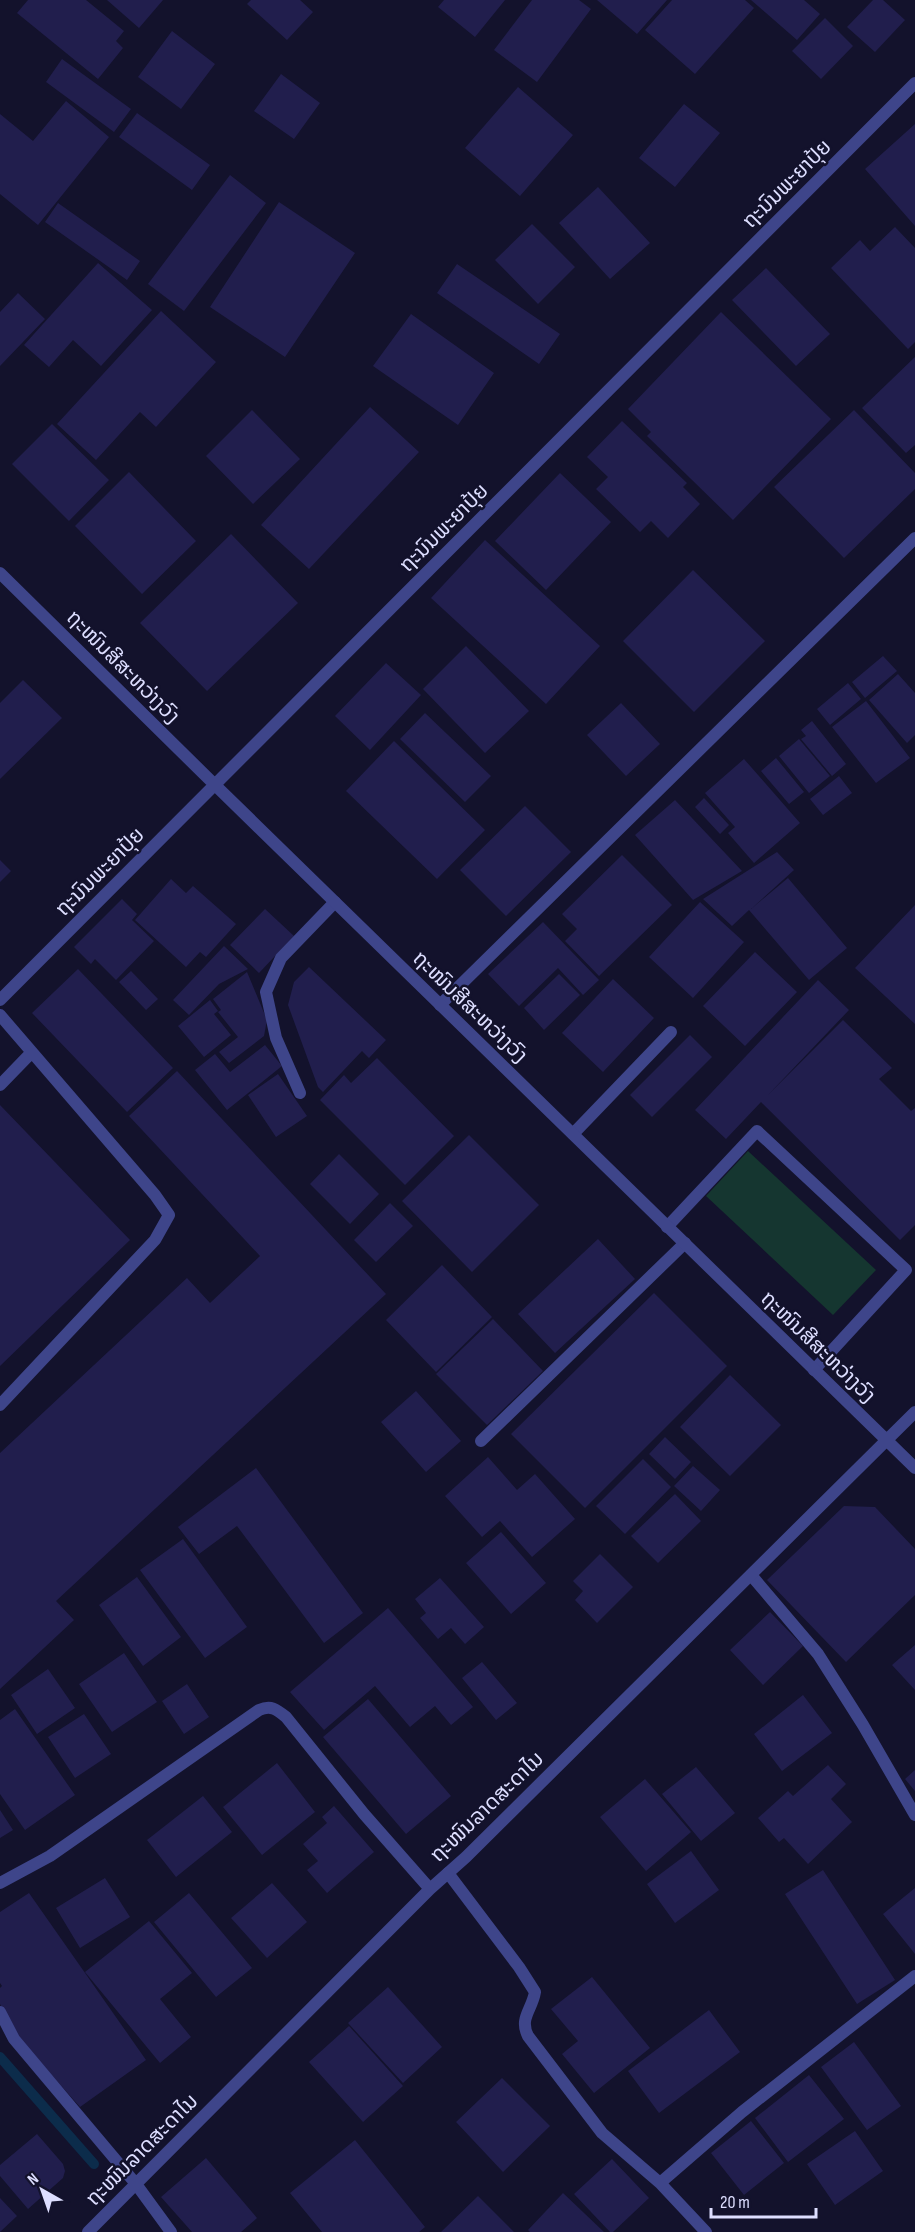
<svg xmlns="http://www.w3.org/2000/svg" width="915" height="2232" font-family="'Sofia Sans Condensed','Noto Sans Lao',sans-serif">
<rect width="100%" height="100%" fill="#13122c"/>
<!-- green -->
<path fill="#153630" d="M748,1151L876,1270L833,1315L706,1196Z"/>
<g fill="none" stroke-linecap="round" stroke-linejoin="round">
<!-- stream -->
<path stroke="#0c2c4b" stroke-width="10" d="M0,2057L94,2164"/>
</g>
<!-- building -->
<path fill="#211e4d" d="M28,0H86L124,31L116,41L123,48L98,79L17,13Z
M107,0H163L139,28Z
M251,0H300L313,12L287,40L247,4Z
M444,0H505L475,37L438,7Z
M532,0H579L591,9L537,82L494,50Z
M597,0H667L637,34Z
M672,0H745L754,8L695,74L645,30Z
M751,0H804L820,14L797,40Z
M873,0H883L905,20L875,52L847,27Z
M825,18L853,46L821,79L792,51Z
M172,31L215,64L181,109L138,77Z
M62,59L131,109L114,132L46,82Z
M281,74L320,103L294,139L254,111Z
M518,87L573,135L520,196L465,148Z
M66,101L109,137L38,225L0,194V114L33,141Z
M684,104L720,133L675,187L639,158Z
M137,113L210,165L192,190L119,137Z
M915,124V226L865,169Z
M230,175L266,203L184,311L148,284Z
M598,187L650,243L610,279L559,223Z
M279,202L355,253L285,357L210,307Z
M58,203L140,261L127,280L45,222Z
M532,224L575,267L538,304L495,260Z
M895,227L915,248V342L908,349L831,268L860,240L870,251Z
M98,263L152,310L101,366L73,340L49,367L24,345Z
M457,264L560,334L539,364L437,293Z
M766,268L830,334L796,366L732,300Z
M18,293L45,319L0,366V312Z
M161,311L216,362L156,427L140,412L96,460L57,424Z
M721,312L831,419L733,520L647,436L651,432L628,409Z
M411,314L494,373L458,425L373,366Z
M915,357V445L906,453L862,408Z
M370,407L419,452L309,569L261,525Z
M252,410L300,459L253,504L206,456Z
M854,410L915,473V489L844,558L774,487Z
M622,421L687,483L683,487L700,504L668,538L651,521L640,532L596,489L608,477L587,457Z
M52,424L109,480L69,521L12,464Z
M129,472L196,541L142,594L75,526Z
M560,473L611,522L546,590L495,541Z
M231,534L298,603L207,691L140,623Z
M485,540L600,646L546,704L431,598Z
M693,570L765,641L694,712L623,641Z
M466,646L529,711L485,753L423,689Z
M883,656L897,671L865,698L852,682Z
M386,663L421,695L370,750L335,716Z
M898,674L915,693V735L907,743L869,700Z
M23,680L62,718L0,779V703Z
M848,683L861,699L830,725L817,709Z
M866,701L910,758L876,783L832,727Z
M621,703L660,744L626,776L587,735Z
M425,713L491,776L465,802L400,739Z
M812,721L846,764L832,776L801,739L806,736L801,730Z
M799,739L830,776L809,793L779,756Z
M394,741L485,830L437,879L346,791Z
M776,758L804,792L789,804L761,771Z
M744,759L800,823L754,863L728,833L735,827L705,793Z
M839,776L852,793L823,815L810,799Z
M704,798L729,825L720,834L695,807Z
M675,800L742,871L693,900L635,835Z
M525,806L571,852L506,916L460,870Z
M777,852L794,870L751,909L788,878L847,948L809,980L749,910L732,926L703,899Z
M622,855L672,905L599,976L565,941L577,929L562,914Z
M0,860L11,871L0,882Z
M171,879L186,893L193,886L236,924L206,957L200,952L186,967L135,920Z
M122,899L137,914L132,920L154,941L116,980L95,959L91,964L74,947Z
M700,902L744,942L693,998L649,957Z
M915,905V1024L855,968Z
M265,909L294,936L259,973L230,945Z
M543,922L599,980L583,995L558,968L519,1006L488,974Z
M224,946L248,969L219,984L189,1015L173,1000Z
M755,952L797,992L745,1046L703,1006Z
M309,967L386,1040L369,1058L362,1051L323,1092L318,1087L288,1005L294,982Z
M78,969L173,1068L127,1112L32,1013Z
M131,971L158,999L146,1010L119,982Z
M247,972L267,1020L264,1036L229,1063L219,1052L238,1037L218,1012L221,1010L213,999Z
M559,974L580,995L544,1030L524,1008Z
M613,979L654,1018L603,1072L562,1033Z
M818,980L849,1010L768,1095L843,1020L892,1068L879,1079L911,1111L915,1108V1225L900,1240L761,1102L726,1139L695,1110Z
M210,1000L218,1011L214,1014L231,1035L204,1057L178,1026Z
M690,1035L712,1057L652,1117L630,1095Z
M265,1045L282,1066L227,1110L195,1070L215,1054L230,1072Z
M377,1058L454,1136L405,1185L320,1100L344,1075L351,1083Z
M177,1071L386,1294L56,1601L74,1620L0,1689V1453L187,1278L210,1303L260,1256L129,1116Z
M278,1074L307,1116L276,1137L248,1095Z
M0,1105L130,1240L0,1366Z
M469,1135L539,1205L472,1272L402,1201Z
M339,1154L379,1194L350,1224L310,1184Z
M390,1203L413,1226L376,1262L354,1240Z
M598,1239L635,1279L555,1353L518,1314Z
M442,1265L492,1317L436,1372L386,1320Z
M654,1293L727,1366L585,1508L511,1434Z
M493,1319L543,1371L487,1425L436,1374Z
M730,1375L781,1425L730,1476L680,1427Z
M416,1391L461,1441L426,1472L381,1422Z
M665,1437L691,1462L675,1479L649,1454Z
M488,1457L517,1490L535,1474L575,1519L532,1557L500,1521L482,1537L445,1496Z
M643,1459L671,1487L625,1534L596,1506Z
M693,1466L720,1490L701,1511L674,1486Z
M256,1468L363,1613L324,1643L237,1526L199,1554L178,1527Z
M675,1494L701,1521L658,1563L631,1536Z
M844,1506L875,1507L915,1549V1595L846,1662L767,1580Z
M501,1532L546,1583L511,1614L466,1563Z
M183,1539L247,1627L205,1658L140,1570Z
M600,1554L633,1587L597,1623L575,1600L583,1591L573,1581Z
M137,1577L181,1637L143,1666L99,1605Z
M440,1578L484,1627L465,1644L451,1628L438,1639L420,1618L426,1613L415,1599Z
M388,1608L473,1707L451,1725L435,1706L410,1727L375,1686L324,1730L290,1692Z
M770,1612L803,1646L763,1685L730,1650Z
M915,1645V1690L892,1665Z
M124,1653L157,1702L112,1732L79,1684Z
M482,1662L517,1703L496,1720L462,1678Z
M48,1669L75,1708L37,1734L11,1695Z
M187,1684L209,1717L184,1734L162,1701Z
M803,1695L832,1733L782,1771L754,1734Z
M368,1699L451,1796L406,1834L323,1737Z
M15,1709L75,1795L25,1830L0,1794V1720Z
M84,1714L111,1754L75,1778L48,1737Z
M277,1763L315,1812L262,1855L223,1807Z
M828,1765L846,1784L831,1799L852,1822L808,1864L784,1838L779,1842L758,1818L788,1791L793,1796Z
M696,1767L735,1813L701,1841L662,1794Z
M915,1770V1791L905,1779Z
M645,1779L691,1832L646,1871L600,1817Z
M203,1796L232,1832L176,1877L147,1840Z
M334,1806L374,1852L327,1893L307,1870L318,1861L303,1844L327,1823L322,1817Z
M0,1810L13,1830L0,1838Z
M691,1851L719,1890L675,1923L647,1884Z
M823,1870L895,1980L857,2004L785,1894Z
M105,1878L130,1917L80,1948L56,1908Z
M272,1883L307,1922L267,1958L231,1918Z
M915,1888V1954L883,1914Z
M29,1893L146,2060L80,2107L17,2036L0,2004V1988L2,1986L0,1983V1912Z
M189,1893L252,1968L216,1997L154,1922Z
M149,1921L192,1973L160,1999L191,2037L160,2063L85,1972Z
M592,1977L650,2048L594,2093L562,2054L578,2041L551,2009Z
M388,1987L442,2047L403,2083L348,2023Z
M709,2010L740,2052L659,2113L628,2071Z
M349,2026L403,2086L363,2122L309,2062Z
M854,2042L901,2106L867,2130L821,2067Z
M809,2075L844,2119L788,2162L755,2118Z
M502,2078L550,2126L503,2172L456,2122Z
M751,2121L784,2163L744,2195L711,2153Z
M855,2131L883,2171L835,2205L807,2164Z
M37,2134L63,2164L65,2171L63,2178L28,2209L0,2176V2165Z
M355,2140L425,2227L419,2232H322L290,2193Z
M206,2158L257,2218L241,2232H192L161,2197Z
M612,2159L649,2198L613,2232H610L574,2194Z
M563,2193L604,2232H530L528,2230Z
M478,2196L514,2232H441Z
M0,2198L17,2216L0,2232Z"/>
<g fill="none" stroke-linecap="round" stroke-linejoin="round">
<!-- service -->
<path stroke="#3e458a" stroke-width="12" d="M440,1005L915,538
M0,1015L155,1195L169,1215L155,1240L0,1405
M0,1085L32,1052
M300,1093L276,1038L266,992L281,958L335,902
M573,1134L671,1032
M667,1227L757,1131L906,1270L814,1370
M481,1441L685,1243
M751,1575L818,1654L863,1725L915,1815
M448,1873L519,1967L535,1992C532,2010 519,2018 528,2036L602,2133L660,2183L706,2232
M660,2183L742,2112L915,1976"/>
<!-- minor -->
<path stroke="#3e458a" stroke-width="12" d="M0,573L215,785L915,1468
M0,1000L915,83
M0,1883L50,1856L259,1710C271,1705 276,1709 286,1717L364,1814L430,1889
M0,2012L14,2039L136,2184L171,2232
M88,2232L430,1889L466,1857L915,1412"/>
</g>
<g text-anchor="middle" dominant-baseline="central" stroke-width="5" stroke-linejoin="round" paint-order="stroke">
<!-- street labels -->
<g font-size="21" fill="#dddeff" stroke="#13122c">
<text transform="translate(787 184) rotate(-45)">ຖະນົນພະຍາປຸ້ຍ</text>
<text transform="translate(444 528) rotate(-45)">ຖະນົນພະຍາປຸ້ຍ</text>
<text transform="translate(123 667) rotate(45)">ຖະໜົນສີສະຫວ່າງວົງ</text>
<text transform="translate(100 872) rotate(-45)">ຖະນົນພະຍາປຸ້ຍ</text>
<text transform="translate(470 1007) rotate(44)">ຖະໜົນສີສະຫວ່າງວົງ</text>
<text transform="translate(818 1347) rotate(44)">ຖະໜົນສີສະຫວ່າງວົງ</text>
<text transform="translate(487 1807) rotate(-44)">ຖະໜົນລາດສະດາໄນ</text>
<text transform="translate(142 2150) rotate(-45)">ຖະໜົນລາດສະດາໄນ</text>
</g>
</g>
<!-- north arrow -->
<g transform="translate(42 2190) rotate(320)" stroke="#13122c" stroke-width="4.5" paint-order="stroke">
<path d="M0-4.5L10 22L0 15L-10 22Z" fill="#dddeff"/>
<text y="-9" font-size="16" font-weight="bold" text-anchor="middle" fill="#dddeff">N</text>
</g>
<!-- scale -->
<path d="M711 2208v9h105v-9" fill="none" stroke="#dddeff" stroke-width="3"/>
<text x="720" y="2208" font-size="18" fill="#dddeff" stroke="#13122c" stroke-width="4.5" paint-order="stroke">20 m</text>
</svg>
